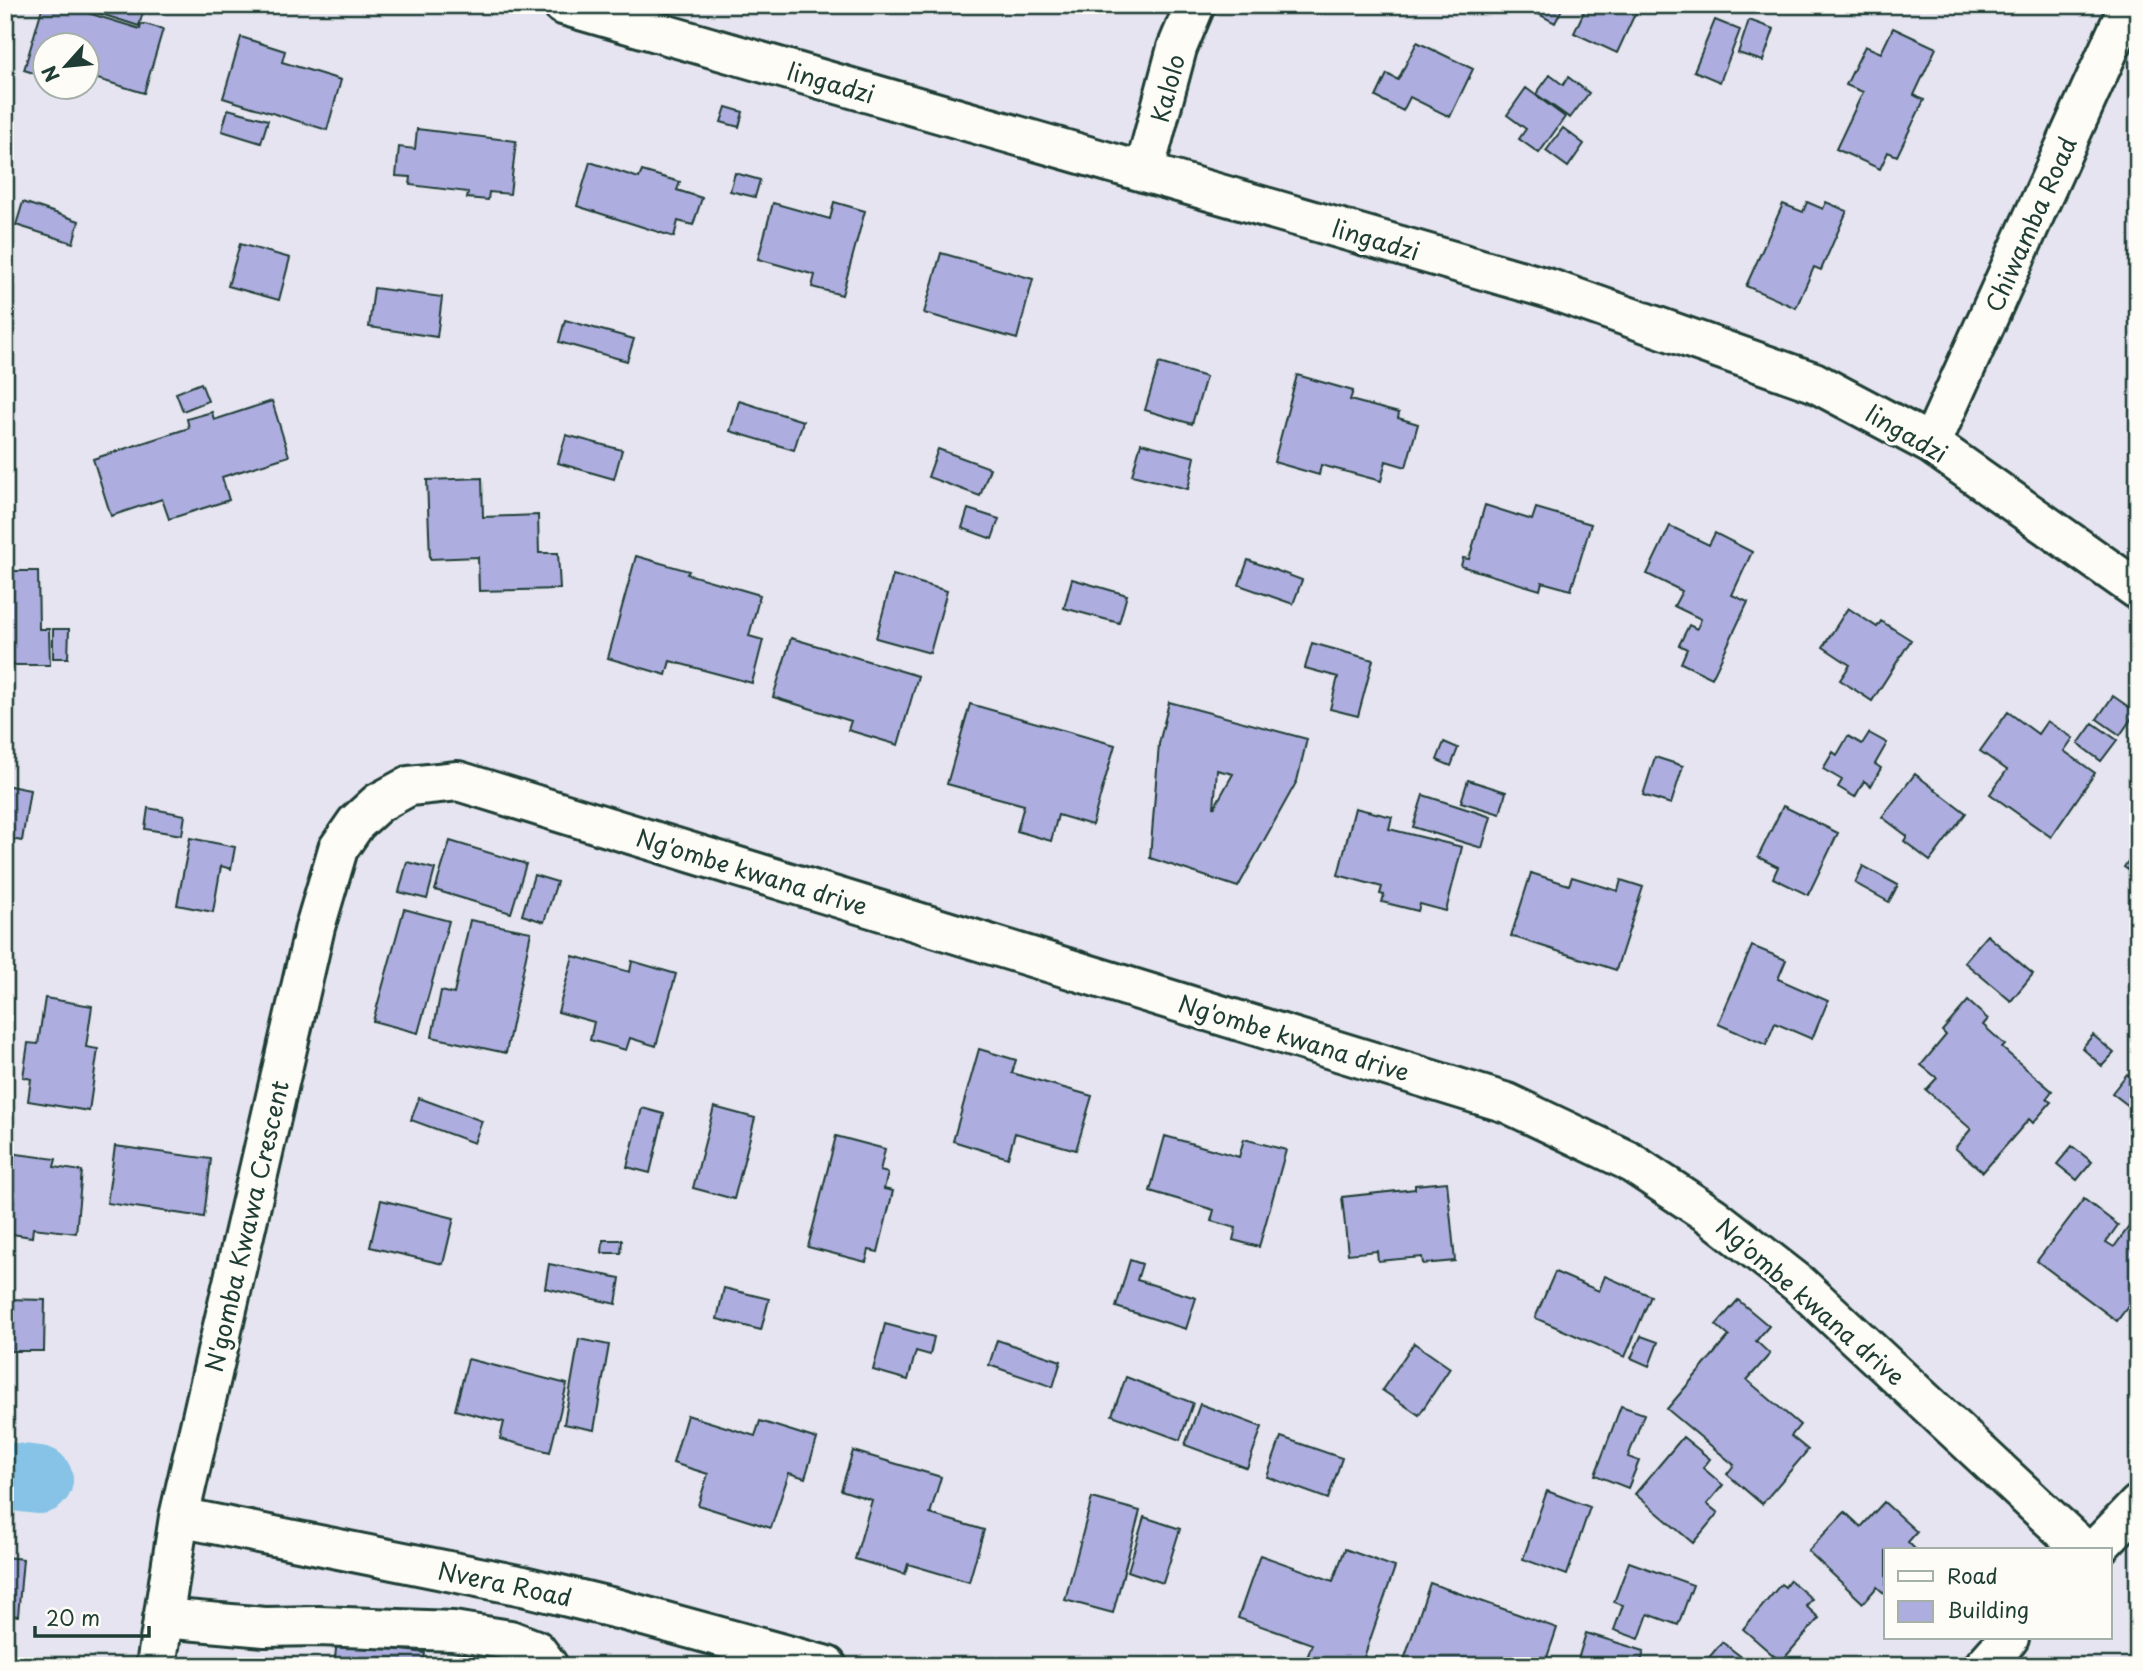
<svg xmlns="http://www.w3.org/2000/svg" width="2143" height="1671" font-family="'Playpen Sans',sans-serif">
<rect width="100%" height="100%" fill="#e5e4f0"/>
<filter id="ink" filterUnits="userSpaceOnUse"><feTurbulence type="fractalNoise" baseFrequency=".0143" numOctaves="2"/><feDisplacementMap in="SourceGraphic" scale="14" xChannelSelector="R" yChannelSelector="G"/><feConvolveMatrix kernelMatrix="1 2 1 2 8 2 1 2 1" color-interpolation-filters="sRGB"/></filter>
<g filter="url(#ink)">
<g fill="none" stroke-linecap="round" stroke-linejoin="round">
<!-- river -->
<path stroke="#86c3e6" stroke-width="68" d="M5,1476L39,1480"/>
</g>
<!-- building -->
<path fill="#adaddf" stroke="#1f3d34" stroke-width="2" fill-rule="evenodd" d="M5,5H15L5,44Z
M43,5H62L140,29L141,23L163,29L144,93L88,76V46H46V77L24,70Z
M97,5H145L139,26L95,12Z
M1522,5H1564L1555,23Z
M1587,5H1639L1617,53L1574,33Z
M1715,20L1740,30L1720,82L1694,71Z
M1749,20L1774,29L1763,61L1738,53Z
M1893,28L1936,48L1914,95L1924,100L1897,156L1888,152L1880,169L1836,149L1863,92L1846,85L1865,46L1881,53Z
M241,37L285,51L282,62L341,80L327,130L223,98Z
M1417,42L1473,69L1450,117L1410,97L1403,111L1376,97L1387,74L1398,80Z
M1550,75L1563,85L1568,77L1589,93L1570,118L1536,94Z
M1526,88L1565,117L1539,153L1519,139L1526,129L1507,115Z
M726,107L743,112L739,127L721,122Z
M228,109L268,120L261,143L222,131Z
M1563,128L1584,144L1568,167L1546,151Z
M417,129L516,141L510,194L489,192L488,200L467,198L468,192L410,185L411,177L396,176L399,147L415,149Z
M590,162L639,178L642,171L680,182L677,190L702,198L693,225L678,221L674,237L577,206Z
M735,173L760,180L755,197L730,191Z
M23,202L79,221L73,243L16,225Z
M834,202L865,211L842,295L812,287L815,275L758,259L773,203L830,219Z
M1807,202L1823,209L1826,202L1847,211L1821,270L1814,267L1796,308L1746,286L1783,204L1803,212Z
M240,244L290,258L279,300L228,286Z
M941,253L1033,279L1017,339L924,313Z
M374,288L442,297L437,337L369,327Z
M565,320L634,339L627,361L559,342Z
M1159,363L1206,377L1192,424L1145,410Z
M1297,375L1353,391L1350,400L1399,413L1398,418L1418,424L1406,467L1386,461L1381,481L1321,465L1319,475L1274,462Z
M201,383L208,401L183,411L176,393Z
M272,401L289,456L222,477L229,500L169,519L162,499L111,516L93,459L189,428L187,419L212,412L214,420Z
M739,401L803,421L794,450L730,431Z
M566,435L622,450L614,479L558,463Z
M1141,443L1195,457L1188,489L1132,475Z
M938,449L990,468L980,496L928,477Z
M482,478L483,517L538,515L539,553H558L560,589L479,591L478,557L430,559L427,480Z
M1485,505L1532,520L1536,508L1591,524L1571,590L1542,582L1540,590L1461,566L1463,558L1469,559Z
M968,509L999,519L992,539L962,528Z
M1670,526L1709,545L1715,533L1752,552L1732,595L1748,602L1712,678L1681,663L1687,649L1679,645L1689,625L1697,629L1701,619L1674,606L1682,591L1647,574Z
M636,556L689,571L687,574L760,595L749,636L763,640L752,683L670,661L666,675L608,658Z
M1248,560L1302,580L1293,604L1239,585Z
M5,571H38L39,629H49L50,665H5Z
M893,575L947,591L930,653L876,638Z
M1072,579L1127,595L1119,623L1064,608Z
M1848,608L1877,627L1881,621L1911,640L1872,701L1840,680L1850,665L1823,647Z
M53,629H69L68,658H53Z
M791,638L918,676L898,745L848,730L851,721L773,697Z
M1312,643L1373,660L1358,716L1330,709L1338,677L1305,668Z
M2113,696L2136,712L2120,735L2097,719Z
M1169,702L1307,739L1297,781L1238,887L1150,858L1159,744ZM1217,770L1233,774L1214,808Z
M970,704L1115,745L1092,825L1058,815L1051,841L1017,831L1024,805L947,784Z
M2008,712L2038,734L2047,721L2073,738L2064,751L2095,773L2051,837L1990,794L2007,770L1980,751Z
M2093,723L2117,740L2101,761L2078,744Z
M1869,733L1887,743L1875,764L1881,768L1871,786L1864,781L1855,797L1838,787L1842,780L1823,769L1833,752L1837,755L1848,736L1862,744Z
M1444,742L1458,748L1451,766L1437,760Z
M1655,757L1683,766L1671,804L1643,795Z
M1915,774L1966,813L1930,861L1904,841L1907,836L1882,817Z
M1468,780L1506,792L1500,814L1461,802Z
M5,785L30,790L22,841L5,838Z
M1423,795L1491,817L1482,848L1413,827Z
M1783,806L1838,833L1808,895L1773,878L1778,867L1758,857Z
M148,808L185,815L182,835L145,829Z
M1355,808L1392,817L1389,829L1462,847L1446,911L1420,904L1418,911L1382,902L1384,895L1380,894L1382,887L1338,875Z
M190,838L235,847L231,869L221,866L213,912L177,905Z
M450,841L526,864L511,913L435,890Z
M2138,847V877L2124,867Z
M407,862L435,869L427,899L399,892Z
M1863,866L1898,885L1889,902L1855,883Z
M1531,873L1569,885L1572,877L1618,891L1621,880L1643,887L1616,970L1511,936Z
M534,875L557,882L544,922L522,915Z
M404,909L449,921L418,1033L373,1021Z
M470,920L531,932L506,1053L432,1037L441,991L454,994Z
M1987,935L2033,974L2011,1001L1964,962Z
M1752,946L1786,960L1778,979L1828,1001L1812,1039L1775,1023L1766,1045L1718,1024Z
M573,956L630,972L632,961L676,974L656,1046L630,1038L626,1050L590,1040L594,1022L558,1012Z
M45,998L92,1006L86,1047L98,1049L89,1111L28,1101L31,1079L23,1077L28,1043L38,1044Z
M1968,1001L1988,1019L1983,1025L2005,1045L2002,1048L2052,1091L2046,1099L2051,1102L2033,1123L2029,1119L1983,1172L1955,1148L1971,1129L1926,1090L1937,1078L1921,1065L1946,1035L1942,1031Z
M2093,1035L2114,1053L2102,1066L2082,1048Z
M979,1049L1016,1060L1012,1073L1092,1096L1076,1150L1015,1133L1008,1158L953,1141Z
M2127,1074L2138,1082V1113L2112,1093Z
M419,1098L482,1121L474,1143L411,1120Z
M714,1107L755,1118L734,1199L693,1188Z
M642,1108L664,1114L650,1173L627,1167Z
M836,1136L885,1149L880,1171L888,1173L884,1189L893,1191L878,1252L869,1250L866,1262L808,1247Z
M1165,1136L1239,1157L1244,1139L1286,1150L1259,1247L1233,1240L1236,1228L1211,1221L1214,1210L1150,1191Z
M115,1146L211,1159L204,1217L107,1203Z
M2072,1146L2092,1162L2077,1180L2057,1164Z
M9,1153L56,1159L54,1167L82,1171L76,1233L33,1228L32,1237L5,1233V1164H8Z
M1447,1182L1455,1261L1423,1264L1422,1257L1378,1261L1377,1251L1348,1254L1342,1197L1415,1189V1185Z
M2084,1199L2118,1225L2106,1242L2114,1247L2131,1224L2138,1229V1293L2117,1321L2037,1261Z
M381,1200L454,1218L443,1264L370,1247Z
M603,1240H622L621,1253H602Z
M1130,1260L1142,1264L1137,1280L1196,1298L1186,1329L1116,1307Z
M549,1264L620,1278L616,1304L545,1288Z
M1555,1272L1599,1291L1605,1276L1651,1296L1625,1357L1535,1318Z
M724,1288L769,1299L761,1330L717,1319Z
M5,1299L45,1300L44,1351H5Z
M1738,1300L1769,1326L1756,1341L1770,1354L1747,1380L1800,1425L1791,1436L1808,1450L1762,1504L1727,1474L1734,1465L1667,1409L1729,1336L1716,1325Z
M885,1324L934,1337L930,1355L916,1351L908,1380L873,1370Z
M1641,1336L1658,1342L1649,1366L1631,1358Z
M579,1339L609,1345L594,1430L564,1424Z
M997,1340L1061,1361L1053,1387L989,1365Z
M1414,1343L1450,1368L1419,1415L1382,1390Z
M468,1359L567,1384L550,1452L500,1439L504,1422L455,1410Z
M1126,1377L1193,1403L1180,1440L1112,1415Z
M1200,1404L1262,1427L1247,1468L1185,1445Z
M1621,1406L1644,1414L1628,1457L1639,1461L1628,1488L1595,1475Z
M687,1415L755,1436L760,1421L817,1439L805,1478L789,1473L771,1528L698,1505L708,1474L673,1463Z
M1281,1437L1342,1458L1328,1499L1267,1477Z
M1683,1437L1710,1459L1703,1468L1723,1485L1707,1504L1718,1513L1693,1543L1635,1494Z
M853,1451L941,1477L930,1514L984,1530L969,1582L908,1564L905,1574L855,1559L872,1500L841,1490Z
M1547,1491L1590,1507L1567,1575L1523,1559Z
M1092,1498L1140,1511L1113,1613L1065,1600Z
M1884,1502L1917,1532L1908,1542L1916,1550H1886V1595L1877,1587L1863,1603L1808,1551L1845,1512L1861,1527Z
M1144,1517L1180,1529L1163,1583L1128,1571Z
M1345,1549L1395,1567L1361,1666H1304L1312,1644L1238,1618L1260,1555L1333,1581Z
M5,1557L23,1559L18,1616L5,1615Z
M1629,1562L1693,1585L1678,1625L1648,1614L1639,1639L1614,1630L1623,1605L1614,1602Z
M1790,1580L1812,1599L1806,1606L1819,1618L1781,1662L1743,1629L1781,1584L1785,1587Z
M1430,1583L1557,1628L1544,1666H1402Z
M1586,1633L1644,1651L1640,1666H1576Z
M337,1641L425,1653L423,1666H334Z
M1722,1642L1744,1659L1739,1666H1713L1706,1661Z"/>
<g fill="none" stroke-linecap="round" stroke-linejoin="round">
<defs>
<path id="minor" d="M563,5L1550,289L1814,382L1931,444L2138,590
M1144,172L1177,48L1195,5
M1931,444L2129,5
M179,1517L523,1586L618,1609L827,1666
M2095,1550L2138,1505
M163,1618L265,1627L318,1626L453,1631L510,1640L536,1650L548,1666
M156,1666L179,1517L315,927L338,849L356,823L378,803L409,786L458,781L1507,1103L1627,1160L1712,1216L1799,1284L2084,1550
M1984,1666L2009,1638"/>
</defs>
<!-- minor casing -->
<use href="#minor" stroke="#1f3d34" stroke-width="44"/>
<!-- minor -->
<use href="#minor" stroke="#fdfcf7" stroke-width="38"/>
</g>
</g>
<g text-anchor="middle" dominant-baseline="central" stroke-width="7" stroke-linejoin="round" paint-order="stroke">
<!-- street labels -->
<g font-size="24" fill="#1f3d34" stroke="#fdfcf7">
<text transform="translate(831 82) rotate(16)">lingadzi</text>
<text transform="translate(1167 88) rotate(-75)">Kalolo</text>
<text transform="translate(2030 224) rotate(-66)">Chiwamba Road</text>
<text transform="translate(1376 239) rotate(16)">lingadzi</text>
<text transform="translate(1907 433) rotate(30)">lingadzi</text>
<text transform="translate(752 871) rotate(17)">Ng'ombe kwana drive</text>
<text transform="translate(1294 1037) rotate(17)">Ng'ombe kwana drive</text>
<text transform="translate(246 1226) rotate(-77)">N'gomba Kwawa Crescent</text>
<text transform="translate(1811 1301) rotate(41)">Ng'ombe kwana drive</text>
<text transform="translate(505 1583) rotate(12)">Nvera Road</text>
</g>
</g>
<!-- margin -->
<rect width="2143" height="1671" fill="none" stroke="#fdfcf7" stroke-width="28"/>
<rect x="14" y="14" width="2115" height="1643" fill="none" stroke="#1f3d34" stroke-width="2.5" filter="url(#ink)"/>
<!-- legend -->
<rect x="1884" y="1548" width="228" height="91" fill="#fdfcf7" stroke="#a4b0a9" stroke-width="2"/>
<rect x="1898" y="1571" width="35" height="10" fill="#fdfcf7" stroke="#a4b0a9" stroke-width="2"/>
<text x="1947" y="1584" font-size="21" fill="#1f3d34">Road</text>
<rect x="1898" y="1601" width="35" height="21" fill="#adaddf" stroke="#a4b0a9" stroke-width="2"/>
<text x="1947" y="1618" font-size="21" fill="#1f3d34">Building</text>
<!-- north arrow -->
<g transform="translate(66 66) rotate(243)"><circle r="33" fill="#fdfcf7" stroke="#a4b0a9" stroke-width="2"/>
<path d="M0-5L12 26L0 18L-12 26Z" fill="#1f3d34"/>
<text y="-10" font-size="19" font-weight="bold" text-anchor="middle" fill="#1f3d34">N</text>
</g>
<!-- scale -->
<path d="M35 1626v10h114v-10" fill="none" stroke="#1f3d34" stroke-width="3.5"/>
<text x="46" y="1626" font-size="21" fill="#1f3d34" stroke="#fdfcf7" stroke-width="5" paint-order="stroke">20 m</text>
</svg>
